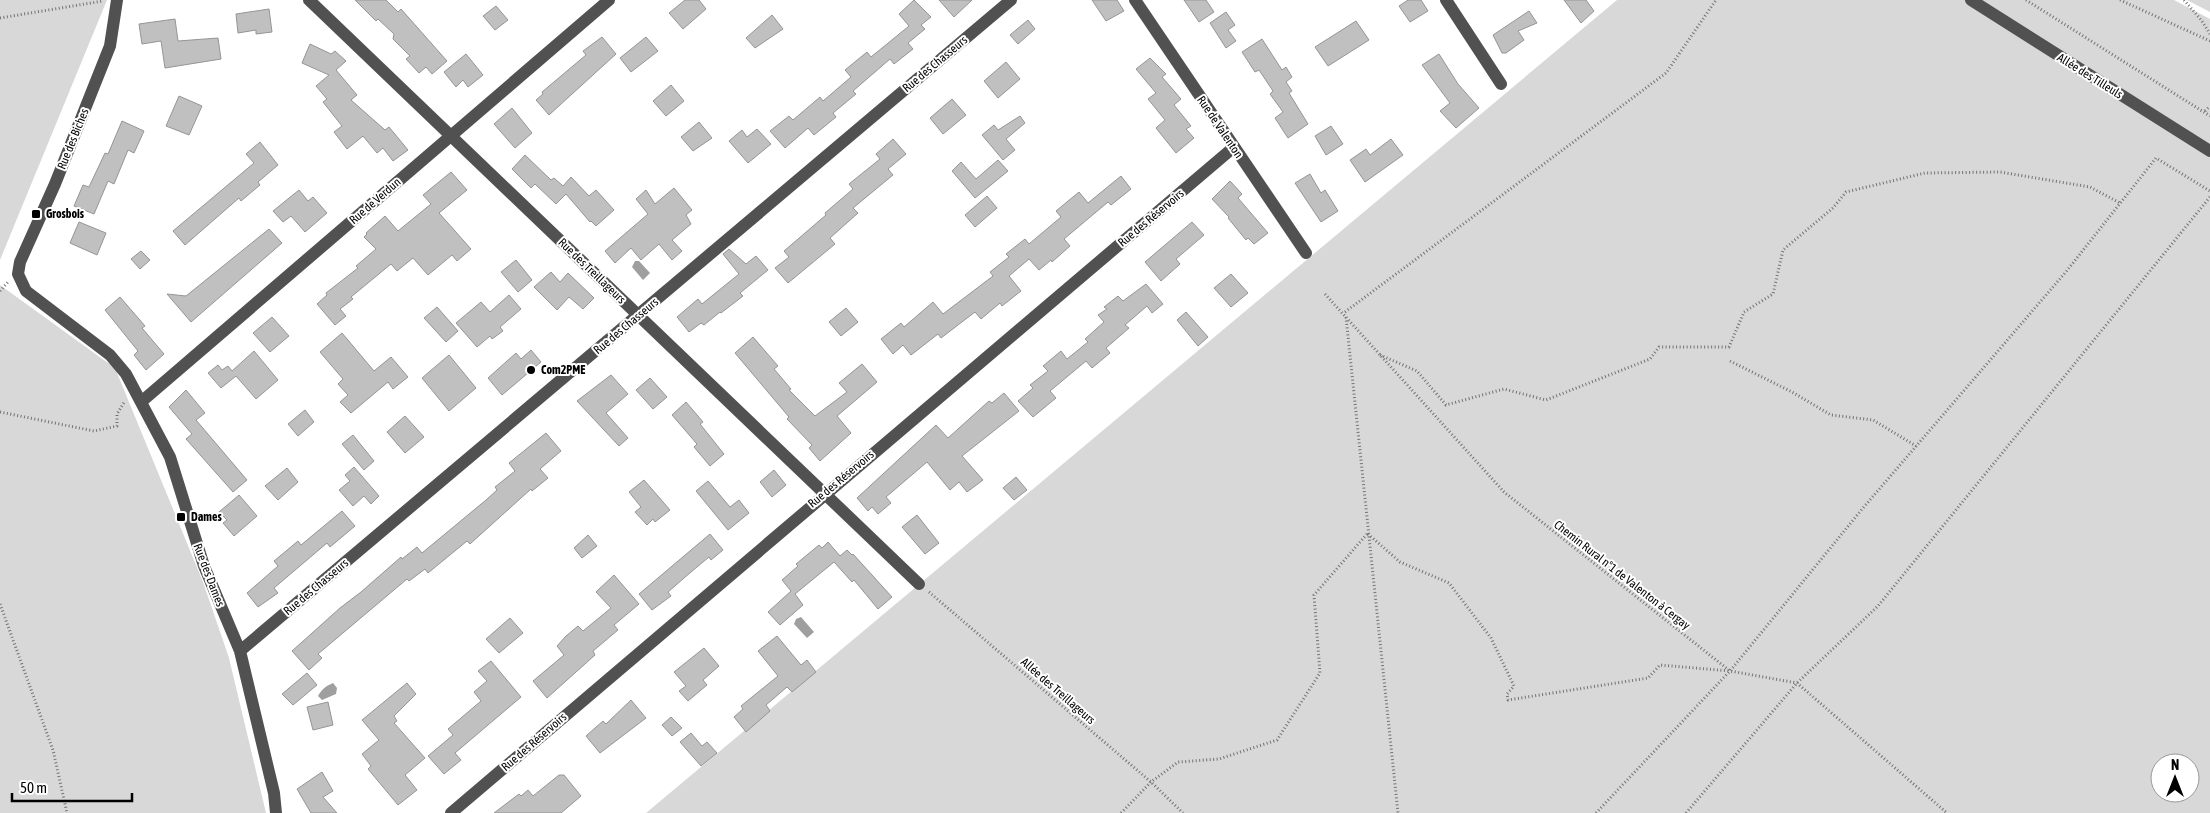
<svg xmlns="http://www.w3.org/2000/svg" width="2210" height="813" font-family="'Asap Condensed',sans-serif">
<rect width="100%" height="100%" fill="#fff"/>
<!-- green -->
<path fill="#d8d8d8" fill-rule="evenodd" d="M0,0H107L0,260Z
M1617,0H2174L2210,19V813H646ZM2160,763H2190V793H2160Z
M2187,0H2210V12Z
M0,285L115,368L203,582L229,658L266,813H0Z"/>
<!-- water -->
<path fill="#9f9f9f" d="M635,261H639L650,273L643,280L632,267Z
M801,617L814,632L807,638L794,624L796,619Z
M333,683L337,688L336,694L322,700L318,696C322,689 326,686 333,683Z"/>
<!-- building -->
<path fill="#c0c0c0" stroke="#959595" d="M355,0H386L398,12L401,9L447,61L432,74L426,67L419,73L406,59L410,56L393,39L394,34L378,19L376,21Z
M685,0H699L706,9L683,29L669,13Z
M914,0L931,17L921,25L925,29L908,43L913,49L894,64L890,59L853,91L856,94L833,113L836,117L814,135L808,128L785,148L770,131L789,116L793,120L820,97L823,101L851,77L845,70L867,52L871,57L909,26L899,14Z
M939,0H972L954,17Z
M1092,0H1117L1124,11L1106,21Z
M1184,0H1206L1214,12L1199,22Z
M1408,0H1421L1428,11L1410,22L1399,6Z
M1564,0H1586L1594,11L1581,23Z
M496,6L508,20L495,30L483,16Z
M269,9L272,32L256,34V30L238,33L236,14Z
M1529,11L1537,23L1518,31L1524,40L1506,53H1502L1493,35Z
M1226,12L1235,25L1228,30L1236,41L1226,48L1210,23Z
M772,15L783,29L755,48L746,38Z
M175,19L178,41L218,38L221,59L165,68L161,41L142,44L139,24Z
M1028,20L1035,29L1018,44L1010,35Z
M1356,21L1369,40L1328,66L1315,47Z
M602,37L616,54L549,115L536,100L543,94L542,92L586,55L583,51Z
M646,37L658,51L631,72L620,58Z
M1262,39L1282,70L1286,67L1292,77L1286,82L1292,91L1289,93L1308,124L1288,138L1275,118L1283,112L1270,94L1273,91L1259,70L1255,72L1242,52Z
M310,44L331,54L335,51L346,61L336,70L357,95L351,100L385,130L389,127L408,150L393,161L383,148L377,153L363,136L347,149L334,132L342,126L323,102L327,99L316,86L329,75L302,63Z
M466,54L483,75L468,87L463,80L456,87L444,72Z
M1439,54L1458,84L1479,108L1456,128L1440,111L1450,103L1422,65Z
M1150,58L1166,74L1162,77L1181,99L1174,105L1191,126L1186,129L1194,138L1176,153L1156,128L1165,120L1148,99L1156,93L1136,69Z
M1006,62L1020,79L998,98L984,81Z
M671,85L684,101L666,116L653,101Z
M179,96L202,106L189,135L166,126Z
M952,99L966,115L943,134L930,118Z
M512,108L532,133L515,148L494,124Z
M1020,116L1025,123L1006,139L1015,150L1003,160L982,135L994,125L998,130Z
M122,121L144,131L134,153L128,150L114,184L108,181L94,214L74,206L83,185L89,187L105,153L108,154Z
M699,122L712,138L693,151L681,137Z
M1331,126L1343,144L1326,155L1315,136Z
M757,129L771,144L748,163L729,141L742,130L747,137Z
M893,139L906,154L888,169L893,175L853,208L858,213L830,238L835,244L788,283L775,268L789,257L784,251L826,215L825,213L853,189L849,184L880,159L876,154Z
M1391,139L1403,155L1365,182L1350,160L1366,149L1370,155Z
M260,142L278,165L258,182L260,185L241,201L239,198L185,245L173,231L254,163L246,154Z
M525,155L551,180L554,178L563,186L571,177L589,196L596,190L614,210L596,226L591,221L590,222L566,194L556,204L535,184L531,188L512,169Z
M998,160L1008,171L975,198L952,171L961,162L976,179Z
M451,172L467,190L439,213L471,249L457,261L452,255L428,275L413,258L397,271L391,264L351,297L353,299L340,309L346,316L335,325L317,304L327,295L326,293L358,268L356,266L376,249L364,237L367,234L366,233L385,216L398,231L431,204L423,195Z
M1310,174L1321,193L1325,190L1338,211L1321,222L1295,183Z
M1121,176L1131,189L1111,205L1108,202L1064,239L1070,246L1052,262L1051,260L1039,270L1029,259L1009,276L1021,291L1002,306L1000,303L981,319L975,312L941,338L938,334L911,355L903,345L893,354L881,339L901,323L904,327L933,302L943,314L993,276L990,272L1009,257L1006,254L1025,239L1029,244L1061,217L1056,211L1079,192L1088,203Z
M1230,181L1242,194L1238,198L1268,233L1254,244L1248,238L1246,240L1228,218L1229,217L1212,199Z
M674,188L692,210L686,215L691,224L672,240L682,251L672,260L659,244L641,260L631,248L615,263L605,251L648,214L636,199L646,190L655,204Z
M299,190L308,201L313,197L327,213L305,232L291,216L283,222L273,211Z
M987,196L997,208L975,227L965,215Z
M79,222L106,233L97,255L70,243Z
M1192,222L1204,235L1176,259L1180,264L1161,281L1145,262Z
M269,229L282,243L191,322L167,294L186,296Z
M729,249L746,264L756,256L768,270L740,293L743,296L721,313L720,312L704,325L701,323L689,332L677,317L698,299L702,304L739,274L723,254Z
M141,251L150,260L140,269L131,259Z
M516,260L532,280L518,292L501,272Z
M551,272L560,282L568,273L594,298L583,309L569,297L557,310L534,287Z
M1231,274L1248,293L1231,307L1214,288Z
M1146,284L1163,304L1152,313L1147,306L1125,325L1129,328L1106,348L1110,353L1092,368L1086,361L1050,391L1056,398L1033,417L1018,401L1033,388L1030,385L1048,371L1043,366L1061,351L1067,359L1088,342L1085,339L1104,322L1098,315L1107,309L1104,307L1118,296L1123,301Z
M509,295L521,309L500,327L503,331L492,339L490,336L477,347L456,323L481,302L490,312Z
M120,297L145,326L142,328L164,354L146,370L134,355L138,351L105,310Z
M437,307L458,331L446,342L424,318Z
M846,308L858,322L841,336L829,322Z
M1186,312L1208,337L1198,346L1177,320Z
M272,317L289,336L270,352L253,333Z
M342,333L374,371L391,357L408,377L393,389L388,382L351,413L340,402L348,395L338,384L343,379L320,352Z
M753,337L778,366L774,369L791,389L789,390L815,416L847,392L839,383L862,364L877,382L837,416L851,433L820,461L809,448L812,445L787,419L789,417L735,353Z
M531,350L541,362L502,395L488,378L516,353L521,359Z
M254,351L278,380L256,399L236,376L221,388L208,373L218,365L222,370L228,366L232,371Z
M449,355L476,388L449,411L422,378Z
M611,375L628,394L606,413L628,438L619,446L577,401Z
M650,378L667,397L653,409L636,390Z
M186,390L205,413L196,420L247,480L233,492L186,439L192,434L169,407Z
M1004,393L1019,411L962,456L983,480L967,492L959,482L950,490L927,462L886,497L891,503L878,514L872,507L868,511L857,498L936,425L948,438L989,401L992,403Z
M686,402L703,422L700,424L724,454L710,466L694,447L697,444L672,415Z
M305,410L314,422L298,436L288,424Z
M405,416L424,437L405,453L387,432Z
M546,433L561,451L540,469L548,478L532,491L531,489L470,544L467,541L428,573L425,569L409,581L407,579L318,654L322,658L309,670L292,651L340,608L361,592L401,557L402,559L417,547L422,553L486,500L497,490L495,487L515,471L509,463Z
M353,435L374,461L364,470L342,444Z
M354,467L379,496L371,504L364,496L353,506L339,490L350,481L345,475Z
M287,468L298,482L278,500L265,486Z
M774,470L786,485L772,497L760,482Z
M1016,477L1027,490L1014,500L1003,488Z
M644,480L670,510L655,522L653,519L647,525L635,512L641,507L629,492Z
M708,481L730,507L739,500L749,513L728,530L696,491Z
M239,495L257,516L234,536L223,523L227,520L219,512Z
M342,511L355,526L330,547L327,543L274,588L278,593L258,607L247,593L278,566L274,561L298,541L301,545Z
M917,515L939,543L925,554L902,527Z
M710,534L723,550L711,560L709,557L691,572L668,592L671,596L652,610L639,594Z
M588,535L597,546L582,558L574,548Z
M828,542L840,556L847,550L852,555L853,554L892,597L878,609L854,580L852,582L834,562L795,594L803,605L780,625L768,612L791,591L782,580L798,566L796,564L819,545L822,548Z
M614,575L639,604L614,625L618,630L593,651L595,655L547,698L533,681L564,655L557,646L566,636L578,626L583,631L611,608L596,592Z
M510,618L523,633L499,653L486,639Z
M777,636L801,665L807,660L816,672L792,692L787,687L766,705L770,711L746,732L734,717L743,709L741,706L778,676L758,651Z
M704,648L719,666L703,680L707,685L688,701L679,691L686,686L674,672Z
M491,661L521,697L455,753L461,760L444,774L428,756L453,735L448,729L481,701L474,692L487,681L478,671Z
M307,673L317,685L293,705L282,694Z
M407,683L416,694L394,716L397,721L394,723L425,758L405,775L417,790L398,805L368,769L371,766L362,754L379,740L362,720Z
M631,700L646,718L600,753L586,736L603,721L606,724Z
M328,702L333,725L313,730L307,707Z
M671,717L682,728L672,736L662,725Z
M691,733L702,746L707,742L717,753L701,766L680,742Z
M322,772L333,791L323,797L337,813H311L297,789Z
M559,775H564L581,796L561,813H494L519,794L521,796L528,790L533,796Z"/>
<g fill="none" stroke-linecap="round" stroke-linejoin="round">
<!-- path -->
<path stroke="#737373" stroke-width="3" stroke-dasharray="1 2.5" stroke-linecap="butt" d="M2026,0L2210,116
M2120,0L2210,41
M2184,0L2202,21L2210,34
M0,18L103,1
M2205,111L2210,106
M0,291L8,282
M1325,294L1504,492L1730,671L1797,683L1947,813
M1345,312L1666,73L1716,0
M1346,317L1398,813
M1380,355L1417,371L1446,405L1504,389L1546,400L1650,359L1659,347H1729L1744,312L1773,294L1783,250L1833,208L1846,192L1925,173L2000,172L2090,187L2120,203
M1730,361L1792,392L1831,415L1873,420L1916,446
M0,412L94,431L117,426V414L125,401
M1368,534L1400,562L1449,583L1491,638L1514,686L1507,694L1508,700L1648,678L1660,665L1730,671
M929,592L1151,782L1183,813
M0,604L53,750L67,813
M1121,813L1151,782L1178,762L1219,759L1277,740L1320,673L1314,595L1367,534
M1596,813L1730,671L1863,508L2065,273L2156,158L2210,191
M1686,813L1797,683L1878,606L2210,197"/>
<!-- minor -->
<path stroke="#515151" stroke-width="12" d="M117,0L110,46L55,184L20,262L18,274L26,291L110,355L126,374L170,457L204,566L240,651L274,793L276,813
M309,0L919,584
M1135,0L1306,253
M1446,0L1501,84
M1971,0L2210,151
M141,402L609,0
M240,651L1011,0
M451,813L1234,147"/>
</g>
<!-- markers -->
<g fill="#000" stroke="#fff" stroke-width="2">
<rect x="31" y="209" width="10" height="10" rx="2.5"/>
<circle cx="531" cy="370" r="5"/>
<rect x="176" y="512" width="10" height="10" rx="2.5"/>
</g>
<g text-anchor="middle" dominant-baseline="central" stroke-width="4" stroke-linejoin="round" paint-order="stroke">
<!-- street labels -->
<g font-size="12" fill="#000" stroke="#fff">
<text transform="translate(935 64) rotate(-40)">Rue des Chasseurs</text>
<text transform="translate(2090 76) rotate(32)">Allée des Tilleuls</text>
<text transform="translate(1220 127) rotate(56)">Rue de Valenton</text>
<text transform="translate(73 139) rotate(-68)">Rue des Biches</text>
<text transform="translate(375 201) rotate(-41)">Rue de Verdun</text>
<text transform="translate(1151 218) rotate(-40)">Rue des Réservoirs</text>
<text transform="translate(592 271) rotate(44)">Rue des Treillageurs</text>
<text transform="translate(626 326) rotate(-40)">Rue des Chasseurs</text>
<text transform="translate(841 479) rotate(-40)">Rue des Réservoirs</text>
<text transform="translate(209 575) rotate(69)">Rue des Dames</text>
<text transform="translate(1622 575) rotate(38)">Chemin Rural n°1 de Valenton à Cergay</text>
<text transform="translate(316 587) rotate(-40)">Rue des Chasseurs</text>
<text transform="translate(1058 691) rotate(41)">Allée des Treillageurs</text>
<text transform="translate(534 742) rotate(-41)">Rue des Réservoirs</text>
</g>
<!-- poi labels -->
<g font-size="12" font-weight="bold" fill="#000" stroke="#fff" text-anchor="start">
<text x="46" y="214">Grosbois</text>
<text x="541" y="370">Com2PME</text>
<text x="191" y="517">Dames</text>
</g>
</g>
<!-- north arrow -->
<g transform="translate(2175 778)"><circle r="24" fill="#ffffff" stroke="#999999"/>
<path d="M0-4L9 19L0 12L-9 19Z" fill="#000000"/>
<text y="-8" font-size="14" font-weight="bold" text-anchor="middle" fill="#000000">N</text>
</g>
<!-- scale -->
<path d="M12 793v8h120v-8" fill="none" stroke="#000000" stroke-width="2.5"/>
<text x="20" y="793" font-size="15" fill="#000000" stroke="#ffffff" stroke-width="4" paint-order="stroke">50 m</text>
</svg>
